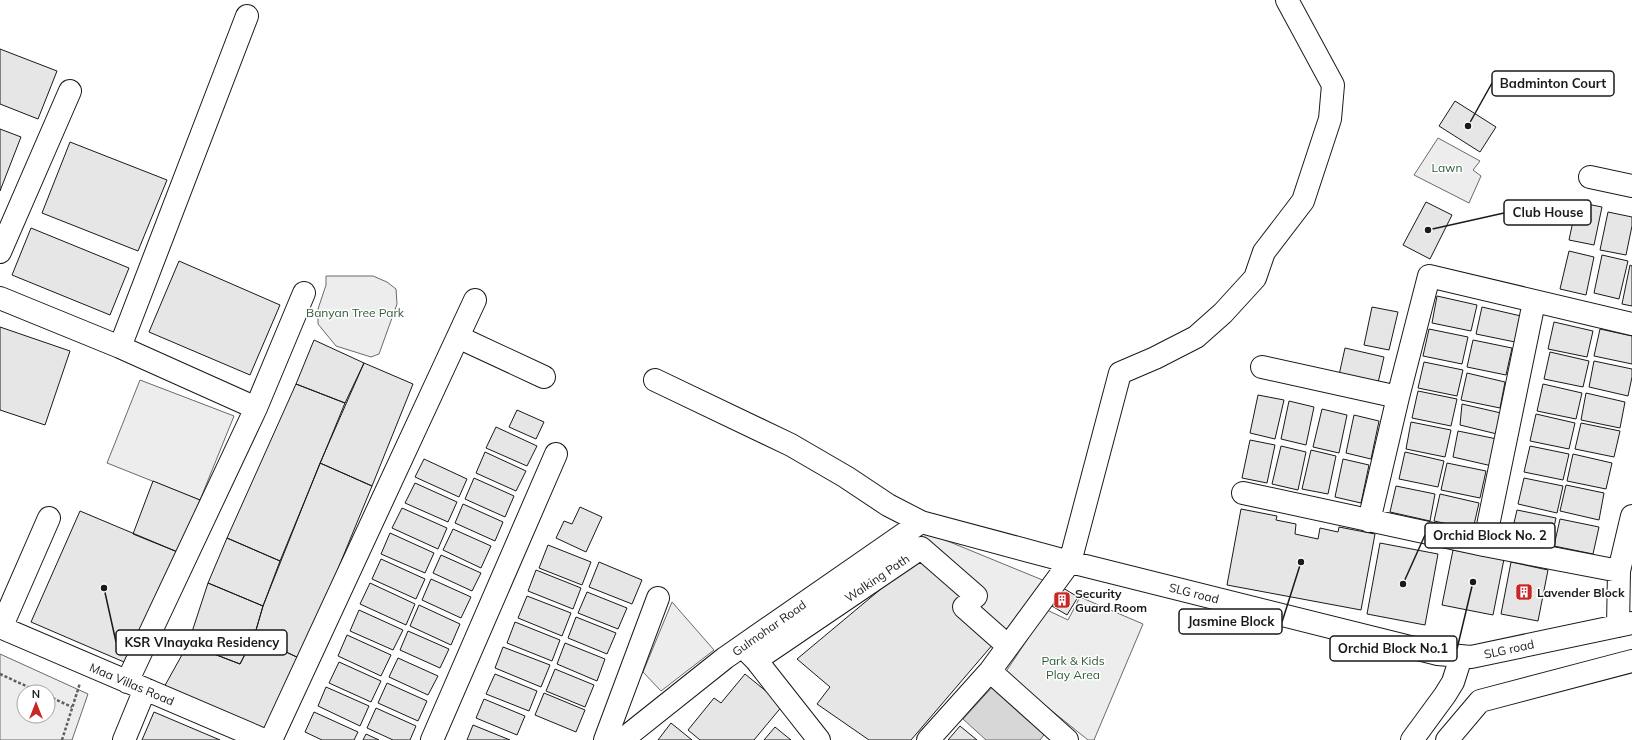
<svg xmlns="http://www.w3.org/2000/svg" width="1632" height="740" font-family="Mulish,sans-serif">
<rect width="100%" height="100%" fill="#fff"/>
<!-- built -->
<path fill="#ededed" stroke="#6a6a6a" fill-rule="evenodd" d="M1438,138L1480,161L1473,170L1481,176L1469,203L1414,175Z
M326,276H373L387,282L396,289L397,304L379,354L371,357L336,346L318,324V309L326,285Z
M140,380L234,416L200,500L107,463Z
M923,531L1045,581L1004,638L916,541Z
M1080,597L1143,624L1094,740H1088L1005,673L1047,610L1068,620Z
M672,602L714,650L661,691L643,672Z
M0,654L88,694L72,740H0ZM24,692H48V716H24Z"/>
<!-- water -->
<path fill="#d7d7d7" stroke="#6a6a6a" d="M995,684L1047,731L1040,740H986L963,719Z"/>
<!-- building -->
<path fill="#e6e6e6" stroke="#1a1a1a" d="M0,49L57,71L38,119L0,104Z
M1455,101L1496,127L1480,152L1439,126Z
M0,129L21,137L0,191Z
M70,142L167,180L138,251L42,213Z
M1426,202L1452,215L1430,259L1403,245Z
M1577,202L1602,207L1594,245L1569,240Z
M1608,212L1632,217V226L1626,255L1600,250Z
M31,228L129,268L110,315L12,275Z
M1569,251L1594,257L1586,295L1560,289Z
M1602,255L1628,261L1619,299L1594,293Z
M179,261L280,305L250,375L149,332Z
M1630,265L1632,266V306L1622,304Z
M1437,296L1477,305L1471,331L1432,323Z
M1372,307L1398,312L1389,350L1364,345Z
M1482,307L1521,316L1515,342L1476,334Z
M1554,322L1593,331L1587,357L1548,349Z
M0,327L70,351L45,425L0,410Z
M1429,329L1468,337L1462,364L1423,356Z
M1600,329L1632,336V364L1594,356Z
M314,340L364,363L345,403L296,384Z
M1473,340L1512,348L1506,375L1467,367Z
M1345,348L1384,357L1378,383L1339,375Z
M1550,352L1589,361L1583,387L1544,379Z
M1594,361L1632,369V377L1628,396L1589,387Z
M1424,362L1463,370L1457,396L1418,388Z
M364,363L413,384L372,486L320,463Z
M1467,373L1505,382L1500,408L1461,400Z
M296,384L345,403L280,561L227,538Z
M1543,384L1582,393L1576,419L1537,411Z
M1418,391L1457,399L1451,426L1412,418Z
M1586,393L1625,402L1620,428L1581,420Z
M1258,395L1284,400L1275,439L1250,433Z
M1289,401L1314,407L1306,445L1281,439Z
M1462,404L1501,413L1497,434L1460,425Z
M1322,409L1347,415L1339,453L1313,447Z
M517,410L544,422L536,439L509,427Z
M1536,414L1575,423L1569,449L1530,441Z
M1354,415L1379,421L1371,459L1346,453Z
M1411,422L1451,430L1445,457L1406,449Z
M1581,423L1620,431L1614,457L1575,449Z
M496,427L537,446L527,466L486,448Z
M1458,431L1497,439L1492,466L1453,457Z
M1250,440L1275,445L1267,483L1242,478Z
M1281,446L1306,452L1298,490L1272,484Z
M1530,446L1569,454L1563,480L1524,472Z
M1311,450L1336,456L1328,494L1302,489Z
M485,452L526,471L516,491L476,473Z
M1405,452L1444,461L1438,487L1399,479Z
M1573,454L1612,463L1606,489L1567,481Z
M424,459L467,479L459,497L415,477Z
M1343,459L1369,465L1361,503L1335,497Z
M320,463L372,486L301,659L254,637L263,606Z
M1447,463L1486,471L1480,498L1441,490Z
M474,478L514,496L505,517L465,499Z
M1524,478L1563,486L1557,513L1518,504Z
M153,481L200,500L180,553L133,534Z
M415,483L457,502L448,522L405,503Z
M1566,485L1604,493L1599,520L1560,511Z
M1396,486L1435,494L1430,521L1390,512Z
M1440,494L1479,503L1473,529L1434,521Z
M463,504L503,522L495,541L455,523Z
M580,507L602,517L586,552L556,538L564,521L572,524Z
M402,508L447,528L438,549L392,528Z
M1241,509L1277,516L1276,520L1296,524L1295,534L1318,539L1320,528L1338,532L1339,527L1375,534L1361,610L1227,585Z
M1517,510L1556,518L1550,545L1511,536Z
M80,511L180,553L124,662L31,622Z
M1560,519L1599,527L1593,554L1554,546Z
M453,529L491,546L481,568L443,550Z
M390,533L434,553L425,573L381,554Z
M227,538L280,561L263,606L208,583Z
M1380,543L1438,554L1425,625L1367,614Z
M548,545L591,562L582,585L539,568Z
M1453,550L1504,559L1493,615L1442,605Z
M924,553L973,595L994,643L911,740H869L817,704L830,687L797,659Z
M441,555L481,573L472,591L433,573Z
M381,559L425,579L416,599L372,579Z
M599,562L642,580L632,604L589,587Z
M1511,562L1548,570L1538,621L1501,614Z
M536,570L581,588L573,609L528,591Z
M431,579L471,597L461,618L422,600Z
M208,583L263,606L254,637L240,664L188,644Z
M370,583L415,604L406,625L360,604Z
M1058,585L1078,597L1067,615L1047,603Z
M587,592L627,608L618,629L578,613Z
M527,596L571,613L562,636L518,618Z
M419,605L460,624L451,645L410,626Z
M359,610L403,630L393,650L350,631Z
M576,617L616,633L607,654L568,638Z
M515,622L560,640L552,661L507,643Z
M408,631L449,649L440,668L400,650Z
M347,635L391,655L381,676L338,656Z
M254,637L301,659L268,737L163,689L188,644L240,664Z
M565,643L605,659L597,681L557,664Z
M503,647L550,665L541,687L495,668Z
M398,658L438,676L428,695L389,677Z
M339,662L381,681L371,702L329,683Z
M555,669L594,685L585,707L546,691Z
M495,674L537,691L529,711L486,694Z
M745,674L783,705L754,740H700L688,730L714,698L721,703Z
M387,683L427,701L418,721L378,703Z
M326,687L369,706L360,726L318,706Z
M544,693L585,710L576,732L535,715Z
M484,699L525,716L517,735L476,718Z
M376,708L416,726L410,740H393L367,728Z
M154,712L220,740H142Z
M314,712L358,732L354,740H322L305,732Z
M671,723L692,740H658Z
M473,725L510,740H467Z
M960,726L977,740H948Z
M775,727L791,740H764Z
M366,734L379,740H363Z"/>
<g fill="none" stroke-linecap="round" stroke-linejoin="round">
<defs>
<path id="minor" d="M1590,177L1632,186
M0,252L70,91
M0,298L120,347L256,408
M1534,302L1484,545L1619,571
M458,337L544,377
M120,347L247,16
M1262,367L1398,397L1369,521
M655,380L791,445L846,477L888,505L921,522L1070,562L1438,654L1471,657L1632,623
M1398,397L1429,276L1632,324
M1243,493L1484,545
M1618,626L1619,571L1632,516
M0,627L264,740
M1,628L49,518
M745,649L756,660L819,740
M756,660L921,548L976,596L964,607L1008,646
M990,671L1067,740
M127,682L256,408L304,293
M124,740L145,689
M271,740L475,300
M432,740L556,454
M605,740L658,598
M622,740L725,658L921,522
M928,740L990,671L1070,562L1120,373L1155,358L1196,337L1223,313L1255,278L1264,252L1303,201L1330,119L1333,85L1287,0
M1412,740L1445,695L1453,682L1461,657
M1447,740L1480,701L1632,661"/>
</defs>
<!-- minor casing -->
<use href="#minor" stroke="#1a1a1a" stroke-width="24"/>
<!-- path -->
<path stroke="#5f5f5f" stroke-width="2.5" stroke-dasharray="3 2" stroke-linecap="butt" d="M0,674L39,692
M48,696L72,707
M62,740L80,683"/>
<!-- minor -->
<use href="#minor" stroke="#fff" stroke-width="22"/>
</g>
<!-- icons -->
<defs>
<symbol id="building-square" viewBox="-11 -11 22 22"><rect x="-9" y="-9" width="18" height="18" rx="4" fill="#c62828" stroke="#fff"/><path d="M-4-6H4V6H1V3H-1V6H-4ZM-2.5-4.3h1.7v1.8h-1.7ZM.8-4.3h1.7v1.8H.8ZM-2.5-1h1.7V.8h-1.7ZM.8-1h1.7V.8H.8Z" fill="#fff"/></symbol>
</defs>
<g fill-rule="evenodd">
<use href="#building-square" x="1514" y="582" width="20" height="20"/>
<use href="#building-square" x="1052" y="590" width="20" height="20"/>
</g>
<g text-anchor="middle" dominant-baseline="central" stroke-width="3" stroke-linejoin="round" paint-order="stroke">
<!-- park labels -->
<g font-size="12" fill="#2b5a34" stroke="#fff">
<text x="1447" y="167">Lawn</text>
<text x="355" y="312">Banyan Tree Park</text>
<text x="1073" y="660">Park &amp; Kids<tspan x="1073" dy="14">Play Area</tspan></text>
</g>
<!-- street labels -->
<g font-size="12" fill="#1a1a1a" stroke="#fff">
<text transform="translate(877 578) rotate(-34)">Walking Path</text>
<text transform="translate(1194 593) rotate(14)">SLG road</text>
<text transform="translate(769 628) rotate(-35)">Gulmohar Road</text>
<text transform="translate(1509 649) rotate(-12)">SLG road</text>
<text transform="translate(132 684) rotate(23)">Maa Villas Road</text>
</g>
<!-- poi labels -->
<g font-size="12" font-weight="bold" fill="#1a1a1a" stroke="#fff" text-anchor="start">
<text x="1537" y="592">Lavender Block</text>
<text x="1075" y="593">Security<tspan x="1075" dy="14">Guard Room</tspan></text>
</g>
</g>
<!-- callouts -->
<path fill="none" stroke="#1a1a1a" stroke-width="1.5" d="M1468 126L1492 83M1428 230L1504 213M1403 584L1425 535M1301 562L1282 622M104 588L116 642M1473 582L1457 649"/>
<g fill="#1a1a1a" stroke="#fff" stroke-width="1.5">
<circle cx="1468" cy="126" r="4"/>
<circle cx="1428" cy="230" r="4"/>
<circle cx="1403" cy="584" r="4"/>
<circle cx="1301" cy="562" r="4"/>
<circle cx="104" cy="588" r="4"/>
<circle cx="1473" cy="582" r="4"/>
</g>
<g fill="#fff" stroke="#1a1a1a" stroke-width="1.5">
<rect x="1492" y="71" width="122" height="25" rx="4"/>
<rect x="1504" y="200" width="87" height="25" rx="4"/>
<rect x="1425" y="523" width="130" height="25" rx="4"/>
<rect x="1179" y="609" width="103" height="25" rx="4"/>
<rect x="116" y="630" width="171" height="25" rx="4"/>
<rect x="1330" y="636" width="127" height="25" rx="4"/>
</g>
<g font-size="13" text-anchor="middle" font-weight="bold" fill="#1a1a1a">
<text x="1553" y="88">Badminton Court</text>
<text x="1548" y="217">Club House</text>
<text x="1490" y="540">Orchid Block No. 2</text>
<text x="1231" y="626">Jasmine Block</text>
<text x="202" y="647">KSR VInayaka Residency</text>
<text x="1393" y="653">Orchid Block No.1</text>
</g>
<!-- north arrow -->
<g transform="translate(36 704)"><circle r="19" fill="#ffffff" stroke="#a3a3a3"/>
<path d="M0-3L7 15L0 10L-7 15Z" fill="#c62828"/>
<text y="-6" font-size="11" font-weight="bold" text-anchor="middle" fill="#1a1a1a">N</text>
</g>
</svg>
